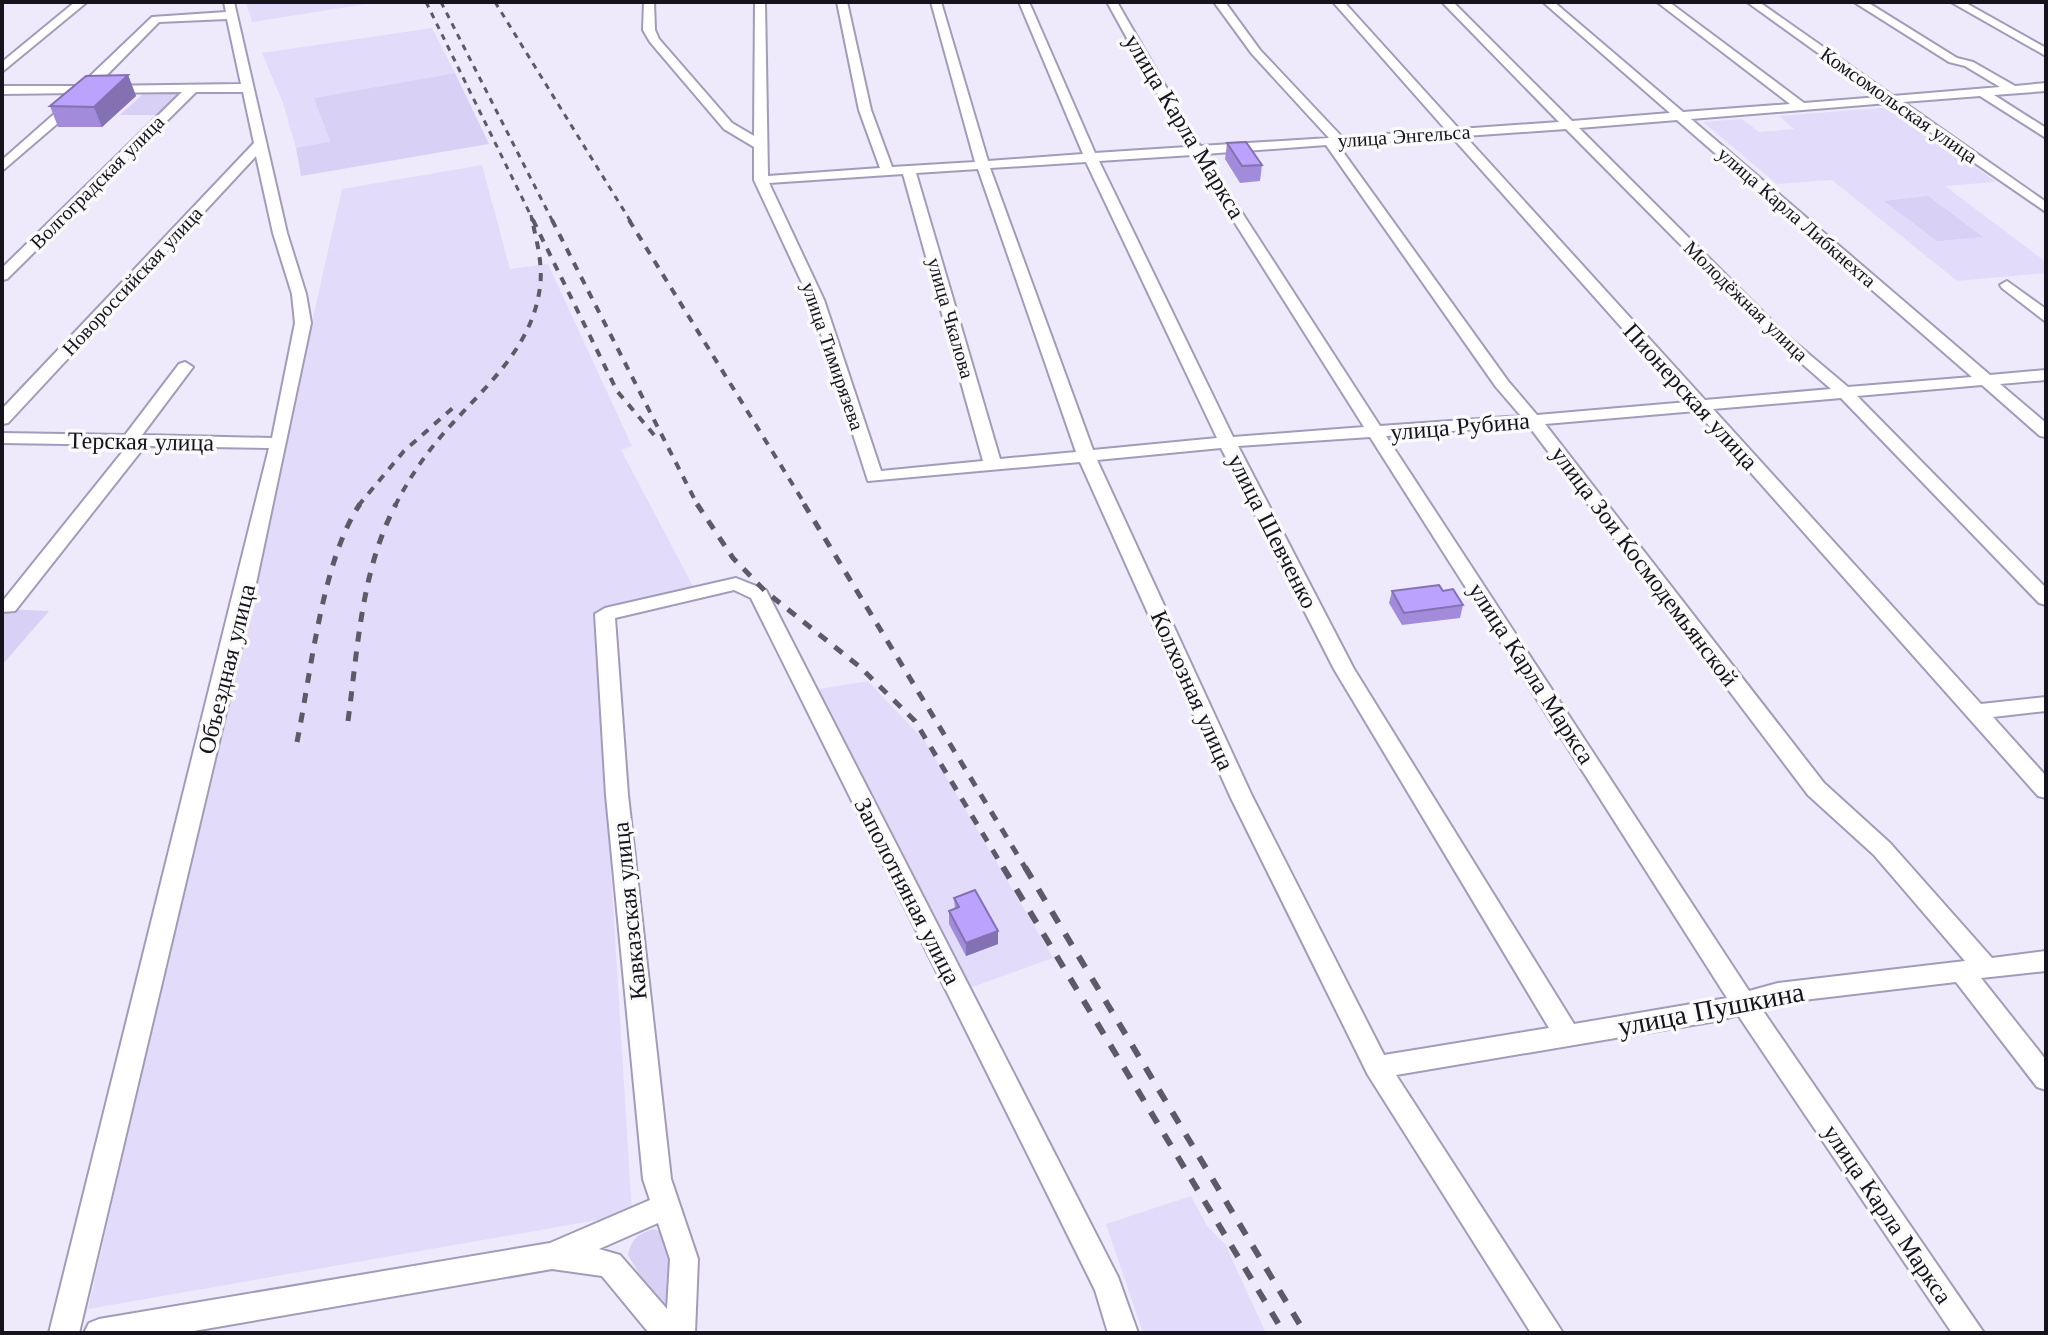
<svg xmlns="http://www.w3.org/2000/svg" width="2048" height="1335" font-family="'Libre Baskerville',serif">
<rect width="100%" height="100%" fill="#eeeafc"/>
<!-- built -->
<path fill="#e2dcfa" d="M246,2H379L252,22Z
M432,28L455,73L315,98L330,143L296,148L283,103L262,53Z
M1892,107L1996,182L1945,186L2046,262V273L1957,281L1832,180L1777,184L1703,122L1742,119L1759,132L1794,129L1779,116Z
M482,165L510,269L548,264L632,446L621,450L695,590L595,612L632,1214L88,1309L342,189Z
M868,681L925,741L1053,958L967,989L819,689Z
M1191,1196L1207,1226L1225,1244L1266,1333H1143L1106,1224Z"/>
<!-- green -->
<path fill="#d8d0f5" d="M455,73L489,144L301,176L296,148L330,142L314,98Z
M145,92L180,93L156,115H120Z
M1928,196L1983,237L1937,241L1884,201Z
M2,609L49,611L2,665Z
M654,1229L664,1233L672,1249L670,1326L628,1255C631,1239 639,1233 654,1229Z"/>
<g fill="none" stroke-linecap="round" stroke-linejoin="round">
<defs>
<path id="minor" d="M75,2H87L2,72V62Z
M224,2H234L287,233L306,294L311,323L251,607L79,1333H49L269,448L145,446L15,611L2,612V602L128,445L2,443V433L125,435L179,364L185,362L193,367L142,435L272,438L295,323L292,294L273,233L256,156L8,423L2,424V409L254,143L243,92H196L7,279L2,280V268L182,92L93,93L2,171V160L78,93L2,94V86H84L86,80L152,17L226,12ZM227,19L241,84L96,86L159,22Z
M644,2H654L655,30L659,39L732,123L754,136L755,2H765L768,176L880,168L859,110L837,2H847L871,110L892,167L975,162L931,2H941L988,161L1083,154L1019,2H1029L1095,153L1187,147L1107,2H1117L1200,146L1329,138L1252,54L1214,2H1225L1260,50L1342,137L1446,130L1333,2H1344L1459,129L1559,122L1442,2H1453L1572,121L1670,113L1543,2H1554L1683,112L1790,104L1657,2H1669L1804,103L1879,97L1747,2H1759L1893,96L2000,87L1965,66L1949,62L1854,2H1867L1957,58L1973,62L2015,86L2046,83V91L1994,95L2046,128V138L1980,96L1903,102L2046,202V212L1888,103L1691,119L1990,375L2046,370V380L2000,384L2046,423V437L2040,436L1982,385L1857,396L2046,588V605L2039,603L1841,398L1713,409L1981,704L2046,697V711L1993,717L2046,776V798L2038,796L1696,411L1545,424L1824,783L1890,843L1992,958L2046,951V971L1981,978L2046,1060V1090L2037,1087L1956,982L1778,1003L1761,1008L1984,1333H1952L1738,1015L1716,1021L1396,1075L1563,1333H1531L1368,1075L1230,796L1080,462L868,481L810,300L754,180V147L724,129L650,42L643,30ZM1677,120L1972,377L1848,387L1785,334L1579,128ZM1566,129L1775,340L1831,389L1705,400L1465,136ZM1452,137L1688,402L1537,415L1508,381L1338,145ZM1326,145L1496,387L1521,416L1380,426L1204,154ZM1192,155L1364,427L1233,437L1099,161ZM1086,162L1217,438L1093,450L990,168ZM978,169L1076,452L1000,459L916,173ZM903,174L983,461L881,471L824,300L769,183ZM1528,425L1808,795L1874,855L1965,961L1778,983L1749,991L1386,436ZM1370,437L1727,998L1574,1024L1354,669L1238,446ZM1221,448L1334,669L1549,1028L1384,1055L1252,796L1097,460Z
M1951,2H1964L2046,48V56Z
M2007,281L2046,309V322L2002,288L2000,285Z
M736,578L766,590L768,594L1118,1277L1138,1333H1108L1095,1290L751,598L734,590L615,618L628,795L671,1179L698,1259L695,1333H649L602,1276L552,1269L182,1333H84L89,1323L99,1319L550,1243L650,1200L643,1179L606,795L595,614L605,608ZM658,1223L670,1259L667,1309L620,1255L599,1249Z"/>
</defs>
<!-- minor casing -->
<use href="#minor" stroke="#a29cb8" stroke-width="4"/>
<!-- minor -->
<use href="#minor" fill="#fff" fill-rule="evenodd"/>
<!-- rail-far3 -->
<path stroke="#5d5966" stroke-width="3" stroke-dasharray="6 6" stroke-linecap="butt" d="M426,2L534,222
M441,2L553,222
M495,2L631,222
M531,215L532,222"/>
<!-- rail-far2 -->
<path stroke="#5d5966" stroke-width="4" stroke-dasharray="8 8" stroke-linecap="butt" d="M533,220L617,391L655,436
M552,220L698,506
M629,220L806,506
M358,506L404,451L455,406
M395,506C408,480 424,456 443,434C482,389 532,350 540,287C543,265 537,242 532,220"/>
<!-- rail-far1 -->
<path stroke="#5d5966" stroke-width="5" stroke-dasharray="10 10" stroke-linecap="butt" d="M697,504L733,558L765,591L860,667L915,721L1004,869
M804,504L1026,869
M348,721C358,647 361,571 396,504
M297,742C311,673 322,560 360,504"/>
<!-- rail -->
<path stroke="#5d5966" stroke-width="6" stroke-dasharray="13 13" stroke-linecap="butt" d="M1003,867L1284,1333
M1025,867L1305,1333"/>
</g>
<!-- wall -->
<path fill="#a18bda" d="M128,75L136,96L102,127H58L50,106Z
M1227,143L1262,165L1260,181L1240,183L1225,159Z
M1392,591H1443L1463,605L1460,618L1402,625L1389,603Z
M954,898L998,944L966,956L949,924V911L955,909Z"/>
<!-- shaded-wall -->
<path fill="#8371b1" d="M128,75L136,96L102,127L94,107Z
M998,931V944L966,956V943Z"/>
<!-- building -->
<path fill="#bba2fd" stroke="#8371b1" stroke-width="2" d="M128,75L94,107L50,106L86,76Z
M1246,142L1262,165L1242,166L1227,143Z
M1439,585L1443,591L1453,589L1463,605L1404,613L1392,591Z
M975,890L998,931L966,943L949,911L959,907L954,898Z"/>
<g text-anchor="middle" dominant-baseline="central" stroke-width="7" stroke-linejoin="round" paint-order="stroke">
<!-- far-street labels -->
<g font-size="20" fill="#16131d" stroke="#fafafa">
<text transform="translate(1899 105) rotate(35)">Комсомольская улица</text>
<text transform="translate(1404 136) rotate(-4)">улица Энгельса</text>
<text transform="translate(97 182) rotate(-45)">Волгоградская улица</text>
<text transform="translate(1797 217) rotate(41)">улица Карла Либкнехта</text>
<text transform="translate(132 281) rotate(-47)">Новороссийская улица</text>
<text transform="translate(1746 301) rotate(44)">Молодёжная улица</text>
<text transform="translate(951 318) rotate(74)">улица Чкалова</text>
<text transform="translate(833 356) rotate(71)">улица Тимирязева</text>
</g>
<!-- street labels -->
<g font-size="24" fill="#16131d" stroke="#fafafa">
<text transform="translate(1185 126) rotate(59)">улица Карла Маркса</text>
<text transform="translate(1691 396) rotate(48)">Пионерская улица</text>
<text transform="translate(1460 426) rotate(-5)">улица Рубина</text>
<text transform="translate(141 441) rotate(1)">Терская улица</text>
<text transform="translate(1273 531) rotate(63)">улица Шевченко</text>
<text transform="translate(1645 566) rotate(53)">улица Зои Космодемьянской</text>
<text transform="translate(226 669) rotate(-76)">Объездная улица</text>
<text transform="translate(1532 673) rotate(57)">улица Карла Маркса</text>
<text transform="translate(1193 690) rotate(66)">Колхозная улица</text>
<text transform="translate(908 891) rotate(63)">Заполотняная улица</text>
<text transform="translate(629 911) rotate(-96)">Кавказская улица</text>
<text transform="translate(1888 1214) rotate(56)">улица Карла Маркса</text>
</g>
<!-- near-street labels -->
<g font-size="28" fill="#16131d" stroke="#fafafa">
<text transform="translate(1711 1009) rotate(-11)">улица Пушкина</text>
</g>
</g>
<!-- border -->
<rect width="2048" height="1335" fill="none" stroke="#16131d" stroke-width="8"/>
</svg>
